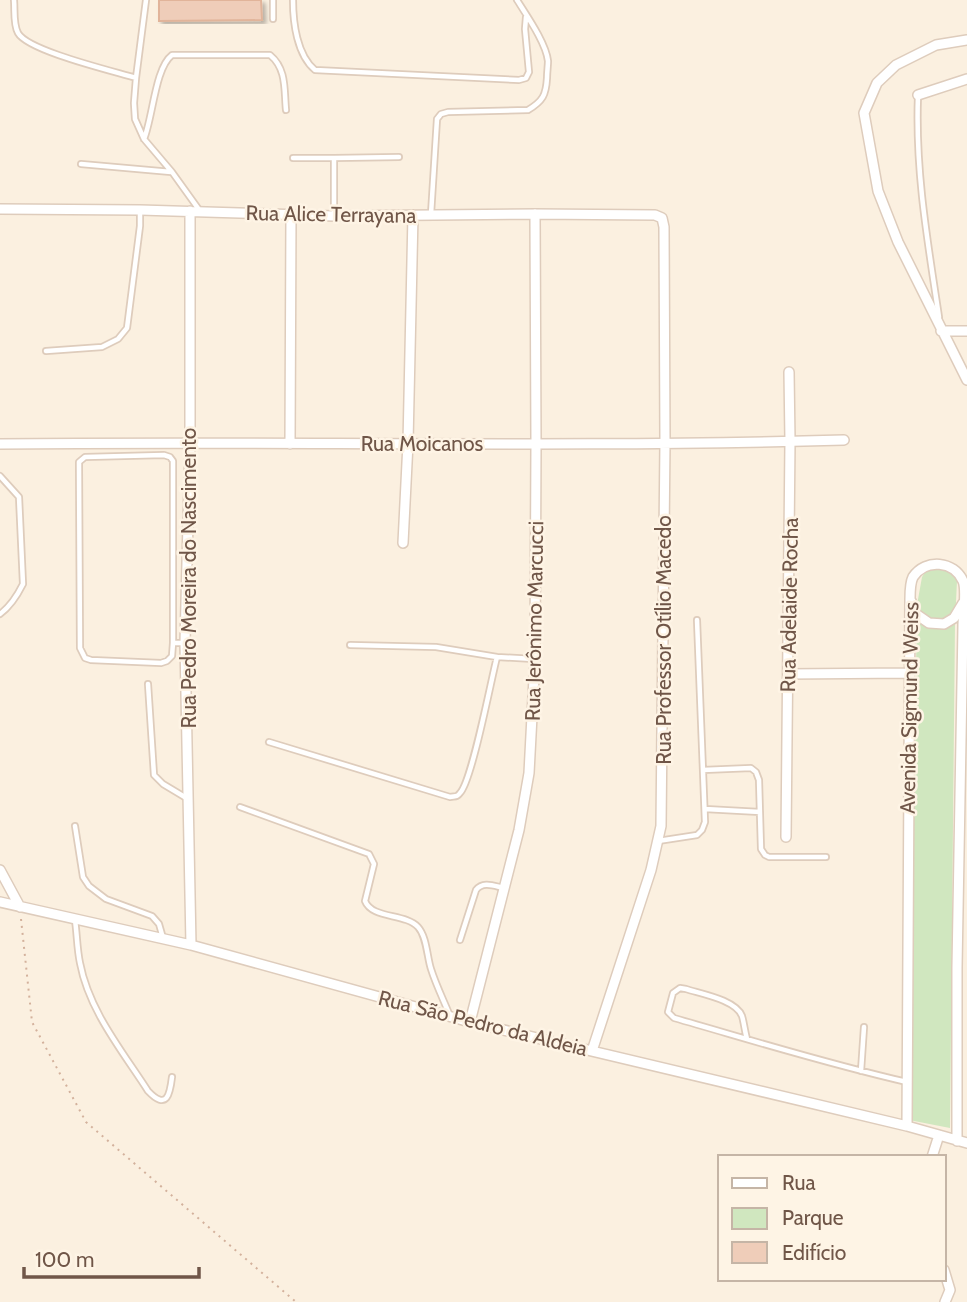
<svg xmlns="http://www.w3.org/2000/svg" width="967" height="1302" font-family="Cabin,sans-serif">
<defs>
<filter id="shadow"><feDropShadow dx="3.5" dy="3.5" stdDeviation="2" flood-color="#0004"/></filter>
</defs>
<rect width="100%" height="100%" fill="#fbf0e0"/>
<!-- green -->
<path fill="#d0e7bf" d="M930,565L949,568L957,581L955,623L950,1128L909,1120L917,605L922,577Z"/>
<!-- building -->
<path fill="#efcdb9" stroke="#e1b49a" stroke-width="2" filter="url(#shadow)" d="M159,0H261L262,20L159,21Z"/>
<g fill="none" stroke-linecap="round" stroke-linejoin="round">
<defs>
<path id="lane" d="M14,0C15,10 13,24 18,33C28,51 113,71 136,78
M146,0L136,78L134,103L135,119L144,139L172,172L200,211
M293,0C293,23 297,55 315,70L519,80L526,78L529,72L525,29L526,17
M273,19V0
M918,96C915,171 928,244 939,317
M144,139C153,117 155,68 172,55H270C287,69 284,90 286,110
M293,158H334
M81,164L171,172
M431,214L437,119L441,114L448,112L528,110C543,101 546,95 547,78C547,72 548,66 548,61C546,43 527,16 517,0
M334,215V158L399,157
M46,351L102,347L118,339L127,328L140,226V210
M0,476L19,497L23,584C17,596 11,606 0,614
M173,643L172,656L167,661L161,663L91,660L85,658L80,648L79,467V462L85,457L164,455L170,457L173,461V643H185
M350,645L436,647L497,657L534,659
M148,684L154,775L163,784L188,799
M269,742L450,797C456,796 457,797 460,793C472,781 491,680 497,657
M703,770L751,768L756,772L759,780L761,849L765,855L769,857H826
M240,807L369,854L374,864L365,901C372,919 405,913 418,927C427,937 427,957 431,969C436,985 444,1001 450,1016
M705,809L760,812
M75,826L83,877L89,886L106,899L152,916L159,924L163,938
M658,841L697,835L702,830L705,822L697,620
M75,920C77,934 77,949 80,963C89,1011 123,1052 148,1091C167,1111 170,1094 172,1077
M460,940L476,890C483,881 494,886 504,888
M747,1039C745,1032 744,1023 742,1016C736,1000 702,994 686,989L680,988L673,993L668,1012L674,1018C751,1040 828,1064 907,1082
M861,1071L864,1027"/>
<path id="street" d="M967,40L936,45L896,65L877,83L864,113L878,191L898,242L967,380
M918,95L967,79
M0,209L140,210L334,216L535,214L655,215L662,218L664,227L665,442L661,826L651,870L592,1051
M190,211V442L185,643L191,945
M941,331H967
M0,444C281,441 563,448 844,440
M290,444L291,215
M403,543L408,443L413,215
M911,601L916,614L929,623L944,624L954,618L963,603
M788,674L908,673
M786,837L790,441L789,372
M0,870L20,907
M0,902L191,945L470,1022L907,1126L967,1143
M470,1022L519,830L529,773L535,659L536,443L535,214
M907,1126L910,599C910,592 910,583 913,577C926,558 954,561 963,581C967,590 963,614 963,626L957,967V1141
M932,1157L939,1135
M944,1270L950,1290L945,1302"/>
</defs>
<!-- lane casing -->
<use href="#lane" stroke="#deccbc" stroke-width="8"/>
<!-- street casing -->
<use href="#street" stroke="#deccbc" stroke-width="12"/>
<!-- path -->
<path stroke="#d3b19c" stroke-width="2" stroke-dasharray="2 5" stroke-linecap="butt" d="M21,919L32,1022L86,1122L296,1302"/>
<!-- lane -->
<use href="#lane" stroke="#fff" stroke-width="4.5"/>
<!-- street -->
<use href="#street" stroke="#fff" stroke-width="9"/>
</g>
<g text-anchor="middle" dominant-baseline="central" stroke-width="5" stroke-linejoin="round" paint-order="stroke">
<!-- street labels -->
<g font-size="21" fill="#705648" stroke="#fef4e5">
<text transform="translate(331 214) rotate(1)">Rua Alice Terrayana</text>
<text x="422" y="443">Rua Moicanos</text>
<text transform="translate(188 578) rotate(-90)">Rua Pedro Moreira do Nascimento</text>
<text transform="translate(789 605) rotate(-89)">Rua Adelaide Rocha</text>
<text transform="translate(534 621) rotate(-89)">Rua Jerônimo Marcucci</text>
<text transform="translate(663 640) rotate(-90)">Rua Professor Otílio Macedo</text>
<text transform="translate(909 708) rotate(-89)">Avenida Sigmund Weiss</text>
<text transform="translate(483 1023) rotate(14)">Rua São Pedro da Aldeia</text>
</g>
</g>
<!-- legend -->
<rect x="718" y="1155" width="228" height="126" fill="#fef4e5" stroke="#c5b5a6" stroke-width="2"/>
<rect x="732" y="1178" width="35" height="10" fill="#ffffff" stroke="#c5b5a6" stroke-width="2"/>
<text x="782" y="1190" font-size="21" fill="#705648">Rua</text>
<rect x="732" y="1208" width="35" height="21" fill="#d0e7bf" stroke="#c5b5a6" stroke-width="2"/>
<text x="782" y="1225" font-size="21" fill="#705648">Parque</text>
<rect x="732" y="1242" width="35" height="21" fill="#efcdb9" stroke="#c5b5a6" stroke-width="2"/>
<text x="782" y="1260" font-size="21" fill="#705648">Edifício</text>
<!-- scale -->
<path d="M24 1267v10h175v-10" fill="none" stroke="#705648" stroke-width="3.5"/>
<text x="35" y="1267" font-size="21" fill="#705648" stroke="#fef4e5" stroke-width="5" paint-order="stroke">100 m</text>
</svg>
